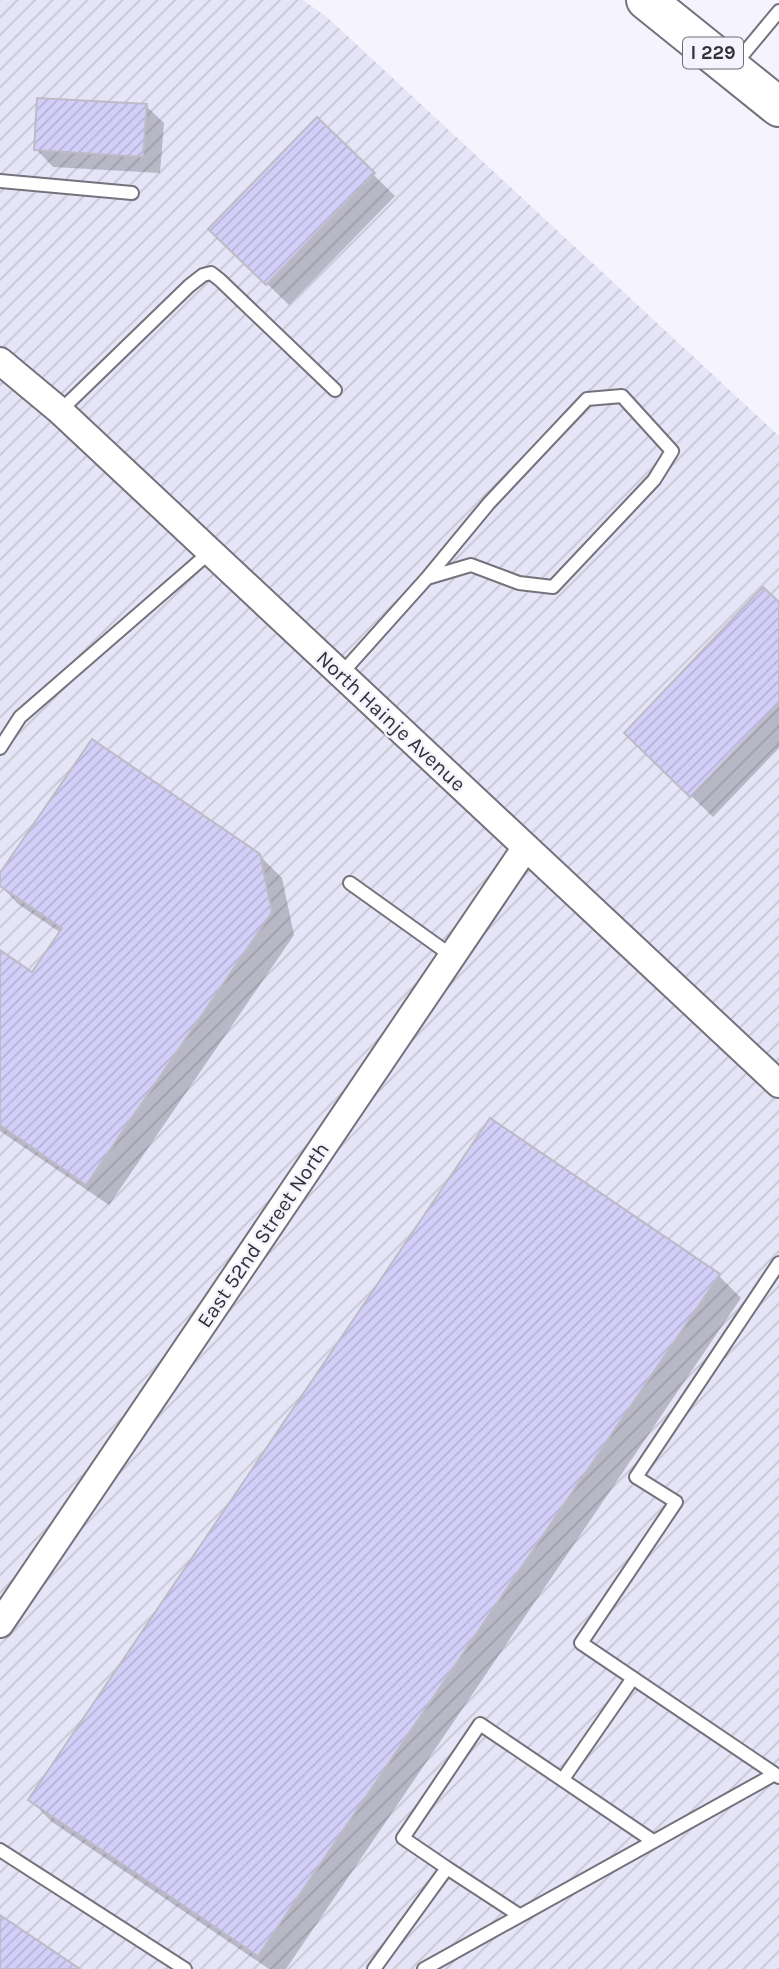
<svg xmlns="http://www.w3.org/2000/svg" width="779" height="1969" font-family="Karla,sans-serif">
<defs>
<pattern id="industrial-furrows" width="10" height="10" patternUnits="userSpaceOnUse" patternTransform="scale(1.75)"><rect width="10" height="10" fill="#e6e5f7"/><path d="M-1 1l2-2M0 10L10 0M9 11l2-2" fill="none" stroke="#c6c5d4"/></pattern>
<pattern id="building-hatch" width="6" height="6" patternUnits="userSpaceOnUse" patternTransform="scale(1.75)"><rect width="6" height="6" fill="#d3cff9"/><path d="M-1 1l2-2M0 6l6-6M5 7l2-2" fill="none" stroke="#b6b2d6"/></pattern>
</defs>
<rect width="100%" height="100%" fill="#f4f3fe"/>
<!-- industrial -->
<path fill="url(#industrial-furrows)" d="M0,0H303L328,18L779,436V1969H0Z"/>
<!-- shadow -->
<path fill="#0003" d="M146,106L164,123L160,173L53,167L36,149Z
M317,119L395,196L289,305L211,229Z
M779,605V748L713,817L648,754Z
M259,855L282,878L294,935L109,1205L0,1131V952L32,974L61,933L18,904L0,885V876Z
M719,1276L741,1298L286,1969H269L52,1822L30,1800Z"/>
<!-- building -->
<path fill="url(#building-hatch)" stroke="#bcbbc6" stroke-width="2" d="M37,98L147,104L143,157L34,150Z
M317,117L375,173L266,285L208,229Z
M763,587L779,602V704L690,797L624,733Z
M92,739L260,854L272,912L86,1185L0,1125V950L32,972L62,928L0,886V873Z
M490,1118L720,1274L258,1956L28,1800Z
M0,1915L80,1969H0Z"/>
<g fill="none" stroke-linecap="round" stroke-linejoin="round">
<defs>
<path id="service" d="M735,64L779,11
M0,181L132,193
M60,411L189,286L203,275L211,273L220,280L335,390
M341,674L427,578L471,565L519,583L553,587L654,480L672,451L622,396L587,399L489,503L427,578
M0,748L20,717L210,552
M350,883L452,956
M775,1774L581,1643L676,1502L636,1477L779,1263
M563,1779L633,1678
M0,1850L185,1969
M447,1868L519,1915
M374,1969L447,1868L403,1838L480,1724L653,1841
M424,1969L775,1774L779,1777"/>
<path id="minor" d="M0,361L60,411L779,1084
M0,1624L526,847"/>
<path id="motorway" d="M646,0L779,107"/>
</defs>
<!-- service casing -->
<use href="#service" stroke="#74737d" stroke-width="16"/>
<!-- minor casing -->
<use href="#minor" stroke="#74737d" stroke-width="30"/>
<!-- motorway casing -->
<use href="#motorway" stroke="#74737d" stroke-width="42"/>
<!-- service -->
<use href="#service" stroke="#fff" stroke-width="12"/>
<!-- minor -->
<use href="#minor" stroke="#fff" stroke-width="26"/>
<!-- motorway -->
<use href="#motorway" stroke="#fff" stroke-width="38"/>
</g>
<g text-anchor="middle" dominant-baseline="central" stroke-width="5" stroke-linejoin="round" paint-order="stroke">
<!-- shield labels -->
<rect fill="#f4f3fe" stroke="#6d6c72" stroke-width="2" x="683" y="37.5" width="60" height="31" rx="5"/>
<g font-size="19" font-weight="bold" fill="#333236">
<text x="713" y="53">I 229</text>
</g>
<!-- street labels -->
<g font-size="21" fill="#333236" stroke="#f4f3fe">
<text transform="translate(391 721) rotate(43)">North Hainje Avenue</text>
<text transform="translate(263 1235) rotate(-56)">East 52nd Street North</text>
</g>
</g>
</svg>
